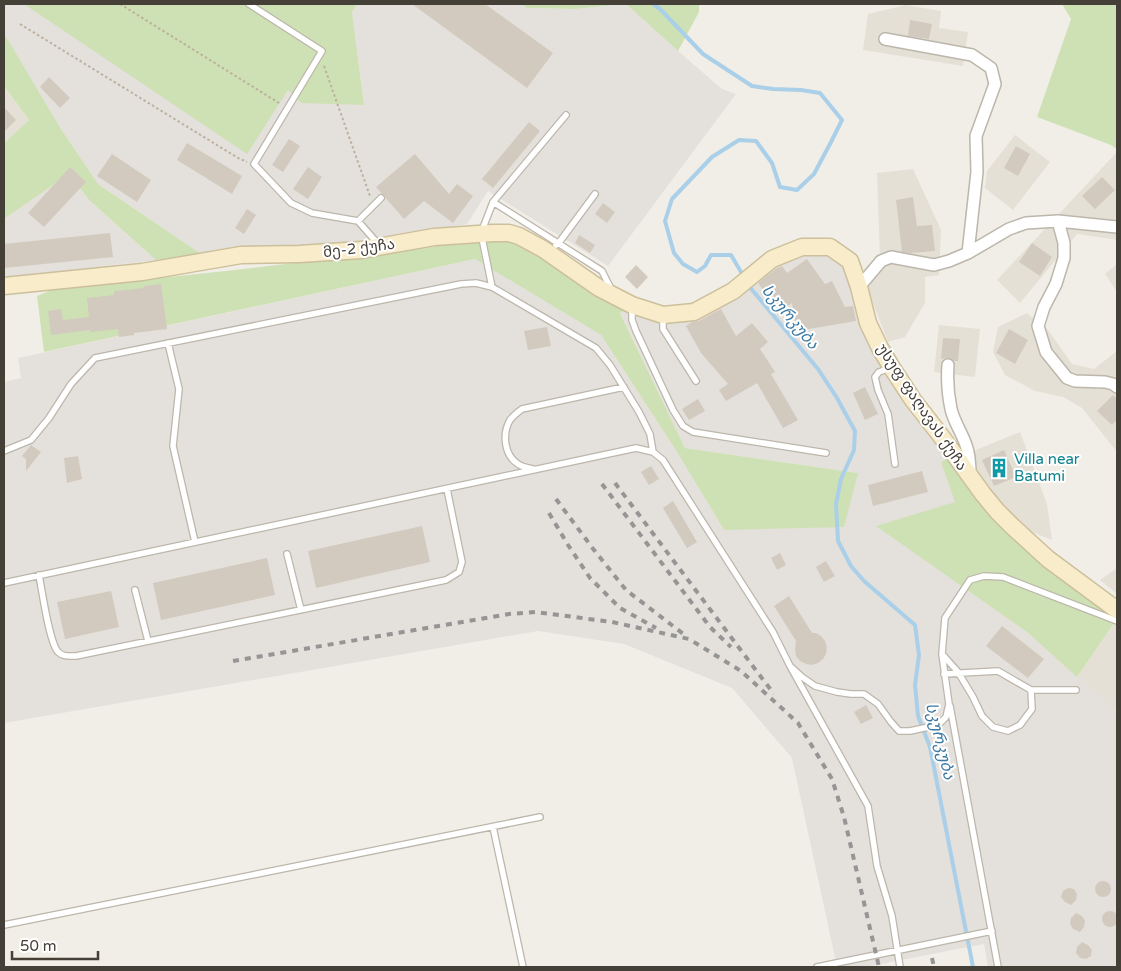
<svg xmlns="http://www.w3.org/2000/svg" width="1121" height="971" font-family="'Varela Round','Noto Sans Georgian',sans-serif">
<rect width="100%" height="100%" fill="#f1eee7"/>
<!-- residential -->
<path fill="#e5e0d6" d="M906,5L941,11L939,28L968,32L963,66L863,50L868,14Z
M4,86L29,120L4,143Z
M1015,135L1050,162L1013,210L985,188L987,171Z
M1117,152V240L1077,234L1020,303L997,280Z
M913,169L941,230L939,275L925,277V303L905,337L888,342L862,275L880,258L877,173Z
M1117,264V292L1105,274Z
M1027,313L1048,330L1072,364L1094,369L1117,351V452L1082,408L1063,397L1035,391L1005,375L993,352L998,327Z
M939,325L980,329L975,377L934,372Z
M1020,432L1047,504L1052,540L1022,528L961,456Z
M1117,568V594L1100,580Z
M1117,619V709L1114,710L1077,677Z"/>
<!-- industrial -->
<path fill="#e4e0dc" d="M5,4H24L288,90L364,104L352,12L357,4H521L527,8L575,9L626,4L678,51L722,89L736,94L608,266L488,191L467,224L364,242L319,246L214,250L201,254L98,184L61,129L4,33V6Z
M69,174L89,200L156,260L4,278V219Z
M802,247L850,261L868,323L955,455L941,462L956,502L877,526L1027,632L1117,712V967H988L984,944L865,967H837L792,758L732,688L624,644L538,631L4,723V382L21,378L18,358L475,259L601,335L677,452L724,530L858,473L685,448L620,312L632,305L694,312Z"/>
<!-- green -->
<path fill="#cee1b4" d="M24,4H357L352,12L364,105L301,103L288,90L247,154Z
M521,4H624L575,9L527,8Z
M626,4H699V12L678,51Z
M1062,4H1117V149L1111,145L1037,117L1071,19Z
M4,33L61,129L98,184L201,254L156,260L89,200L69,174L4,219V143L29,120L4,86Z
M481,233H509L632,305L620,313L685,448L858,473L844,527L724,530L677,452L601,335L488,267Z
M479,241L483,264L475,259L44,352L37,296L54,289L226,271Z
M955,455L983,494L1117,610V619L1077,677L1027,632L876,526L955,502L941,462Z"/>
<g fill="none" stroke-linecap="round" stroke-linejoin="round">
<!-- stream -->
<path stroke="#aacfe8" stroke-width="4" d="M653,4L660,9L703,54L752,86L773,89L801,90L820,93L842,120L831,142L814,174L797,190L780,187L772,163L756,141L739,140L712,157L672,199L665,221L674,253L683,264L697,272L705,266L711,255H731L744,277
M748,285L818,369L837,398L855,431L854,450L841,479L836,504L838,541L851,566L864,581L915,625L919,655L915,685L918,716L930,747L973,967"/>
</g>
<!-- building -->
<path fill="#d2cabe" d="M412,4H485L553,53L527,88Z
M910,20L932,24L929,39L908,36Z
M49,77L70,98L60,108L40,87Z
M4,107L16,120L4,132Z
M529,122L540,131L493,188L482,179Z
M289,139L300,146L283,172L272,165Z
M187,143L242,176L232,194L177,160Z
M1016,146L1030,154L1018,176L1004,168Z
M112,154L151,180L137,202L97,176Z
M415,154L449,194L457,184L473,196L453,223L424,201L404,219L376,187Z
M70,167L86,182L44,227L28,213Z
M308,167L322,177L308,199L293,189Z
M1102,177L1115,190L1095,209L1082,196Z
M913,197L917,226L932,225L935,251L911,253L902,252L896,200Z
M603,203L615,212L607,223L595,214Z
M247,209L256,215L244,234L235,228Z
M110,233L113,257L4,268V244Z
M579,235L595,245L590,253L575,243Z
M1032,243L1052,257L1040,276L1019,262Z
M807,259L825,284L832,281L845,307L853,306L856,321L797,331L792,303L779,312L758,283L777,268L782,266L787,273Z
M636,265L648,277L637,289L625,277Z
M161,284L167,329L134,333V335L119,337L118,329L90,332V330L51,335L48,311L61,309L63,320L89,317L87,298L114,295V291L144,288V286Z
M721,309L736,336L752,323L768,342L760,349L775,372L771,374L798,420L783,428L757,383L726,401L719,390L728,384L701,353L686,326L692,322L699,321Z
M547,327L551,346L528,350L524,331Z
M1009,329L1028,340L1015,364L996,353Z
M943,338L960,339L958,361H954L949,358L941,359Z
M865,387L878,414L865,420L853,393Z
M1113,395L1117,399V420L1112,425L1097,411Z
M698,399L705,411L689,420L682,409Z
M31,445L41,452L26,471V459L22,456Z
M1004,450L1016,477L994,486L982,460Z
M78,456L82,479L67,483L64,458Z
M651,466L659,479L649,485L641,472Z
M922,471L928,492L873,506L868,485Z
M673,501L697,542L687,548L663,508Z
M422,526L430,562L316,588L308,551Z
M780,553L786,565L777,570L771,558Z
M267,558L275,595L161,620L153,583Z
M826,561L835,576L824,582L816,567Z
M111,591L119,627L65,639L57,602Z
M789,596L812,633H816L821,636L825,641L827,647L826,654L823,659L818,663L812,665L806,664L800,661L796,656L795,650L796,641L774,606Z
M1002,626L1044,659L1028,678L986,646Z
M866,705L873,718L861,724L854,712Z
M1095 889a8 8 0 1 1 16 0a8 8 0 1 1-16 0Z
M1068,888L1074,889L1077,894L1076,900L1071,905L1065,902L1061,897L1063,891Z
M1102 919a8 8 0 1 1 16 0a8 8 0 1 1-16 0Z
M1076,913L1082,916L1085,921L1084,927L1080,932L1073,929L1070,924L1071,918Z
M1082,942L1088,945L1092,950L1091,956L1086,959L1080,958L1076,953L1077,947Z"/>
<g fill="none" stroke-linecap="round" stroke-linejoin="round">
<defs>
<path id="lane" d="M249,4L322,51L254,164L291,203L312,213L358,221L379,245
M493,202L566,115
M358,221L381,198
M556,245L558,244L595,194
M611,289L602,271L493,202L481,233L492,287L596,348L610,365L639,412L650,434L653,452
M632,306V320L636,331L673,410L683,426L693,432L826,453
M663,316V329L696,381
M168,343L179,389L173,446L195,542
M890,368L879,372L875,377L878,390L888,414L895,464
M4,451L31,440L49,418L71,384L95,358L461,284L476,283L492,287
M533,469C528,468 522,467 518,464C504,455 502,434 510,420C513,416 518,412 522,409L624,387
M287,554L301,610
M39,575C42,590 49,642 58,652C63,657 69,656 76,656L446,580L459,572L462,562L447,489
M4,583L636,448L653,452L663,460L773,632L790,666
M135,590L148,641
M942,654L958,672L973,697L982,716L993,727L1008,731L1020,725L1032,709L1031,690
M944,674L998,671L1031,690H1076
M950,706L998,967
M493,827L523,967
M4,925L540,817
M817,967L992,931
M900,967L892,916L877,866L868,806L790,666L802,677L815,686L837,692L851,694H864L878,704L891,722L899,731H910L938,725L946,717L949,704L942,654L945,618L970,580L984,576L1003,577L1117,621"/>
<path id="street" d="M885,39L972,55L991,68L995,84L976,136L977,172L968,253
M1117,227L1058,221L1064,243V258L1056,284L1044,307L1038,326L1046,352L1067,378L1075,381L1105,382L1113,384L1117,387
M859,287L881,261L891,257L934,265L949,261L968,253L1009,229L1026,223L1058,221
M948,365C947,379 948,395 951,409C954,422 962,433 966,445C970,455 970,466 970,476"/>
<path id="secondary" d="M4,286L142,272L241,255L299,254L361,250L434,237L493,233H509L519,236L543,249L599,288L632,305L663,315L694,312L733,291L772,259L802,247H830L850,261L859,287L868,323L880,348L892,368L913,400L941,436L983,494L997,511L1013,527L1048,559L1117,610"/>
</defs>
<!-- lane casing -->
<use href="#lane" stroke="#bcb6ab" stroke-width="8"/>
<!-- street casing -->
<use href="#street" stroke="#bcb6ab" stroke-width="14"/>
<!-- secondary casing -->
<use href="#secondary" stroke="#ccbf9b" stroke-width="19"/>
<!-- path -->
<path stroke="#bcb19e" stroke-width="2" stroke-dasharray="2.5 2.5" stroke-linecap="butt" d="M120,4L279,103
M20,24L238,158L247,162
M324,66L370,196"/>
<!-- lane -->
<use href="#lane" stroke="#fff" stroke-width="5.5"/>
<!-- street -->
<use href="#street" stroke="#fff" stroke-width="11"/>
<!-- secondary -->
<use href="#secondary" stroke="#f8ecca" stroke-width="16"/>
<!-- rail -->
<path stroke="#959595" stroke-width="4" stroke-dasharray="6 6" stroke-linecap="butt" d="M615,483L755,669L774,694
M602,484L710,627L731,647
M556,499L594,550L626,590L686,636
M549,513L568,545L590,578L620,608L656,628
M233,661L509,614L536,612L612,622L689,639L741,671L798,723L832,779L844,817L879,967
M932,958L934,967"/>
</g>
<!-- icons -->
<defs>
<symbol id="building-bare" viewBox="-9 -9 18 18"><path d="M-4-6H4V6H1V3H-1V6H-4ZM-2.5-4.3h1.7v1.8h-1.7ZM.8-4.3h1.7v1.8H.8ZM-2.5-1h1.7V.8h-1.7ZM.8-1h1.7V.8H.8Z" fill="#0f9aa8" stroke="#fff" stroke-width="2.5" paint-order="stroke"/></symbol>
</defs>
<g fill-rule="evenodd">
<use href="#building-bare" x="985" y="454" width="28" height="28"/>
</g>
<g text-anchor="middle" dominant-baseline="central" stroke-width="4" stroke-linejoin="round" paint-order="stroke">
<!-- street labels -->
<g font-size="15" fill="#443f37" stroke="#fff">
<text transform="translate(359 248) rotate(-7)">მე-2 ქუჩა</text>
<text transform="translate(922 407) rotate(56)">უსუფ ფაღავას ქუჩა</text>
</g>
<!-- culture labels -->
<g font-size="15" fill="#0d838f" stroke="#fff" text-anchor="start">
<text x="1014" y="459">Villa near<tspan x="1014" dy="17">Batumi</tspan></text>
</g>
<!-- water labels -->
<g font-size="16" font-style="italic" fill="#3c79a3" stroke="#fff">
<text transform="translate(790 317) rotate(50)">სკურკუბა</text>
<text transform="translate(940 741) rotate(76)">სკურკუბა</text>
</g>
</g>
<!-- border -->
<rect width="1121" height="971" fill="none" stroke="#443f37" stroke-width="10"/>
<!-- scale -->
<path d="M12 951v8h86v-8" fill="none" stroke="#443f37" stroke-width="2.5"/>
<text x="20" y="951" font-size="15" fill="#443f37" stroke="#ffffff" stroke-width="4" paint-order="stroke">50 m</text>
</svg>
